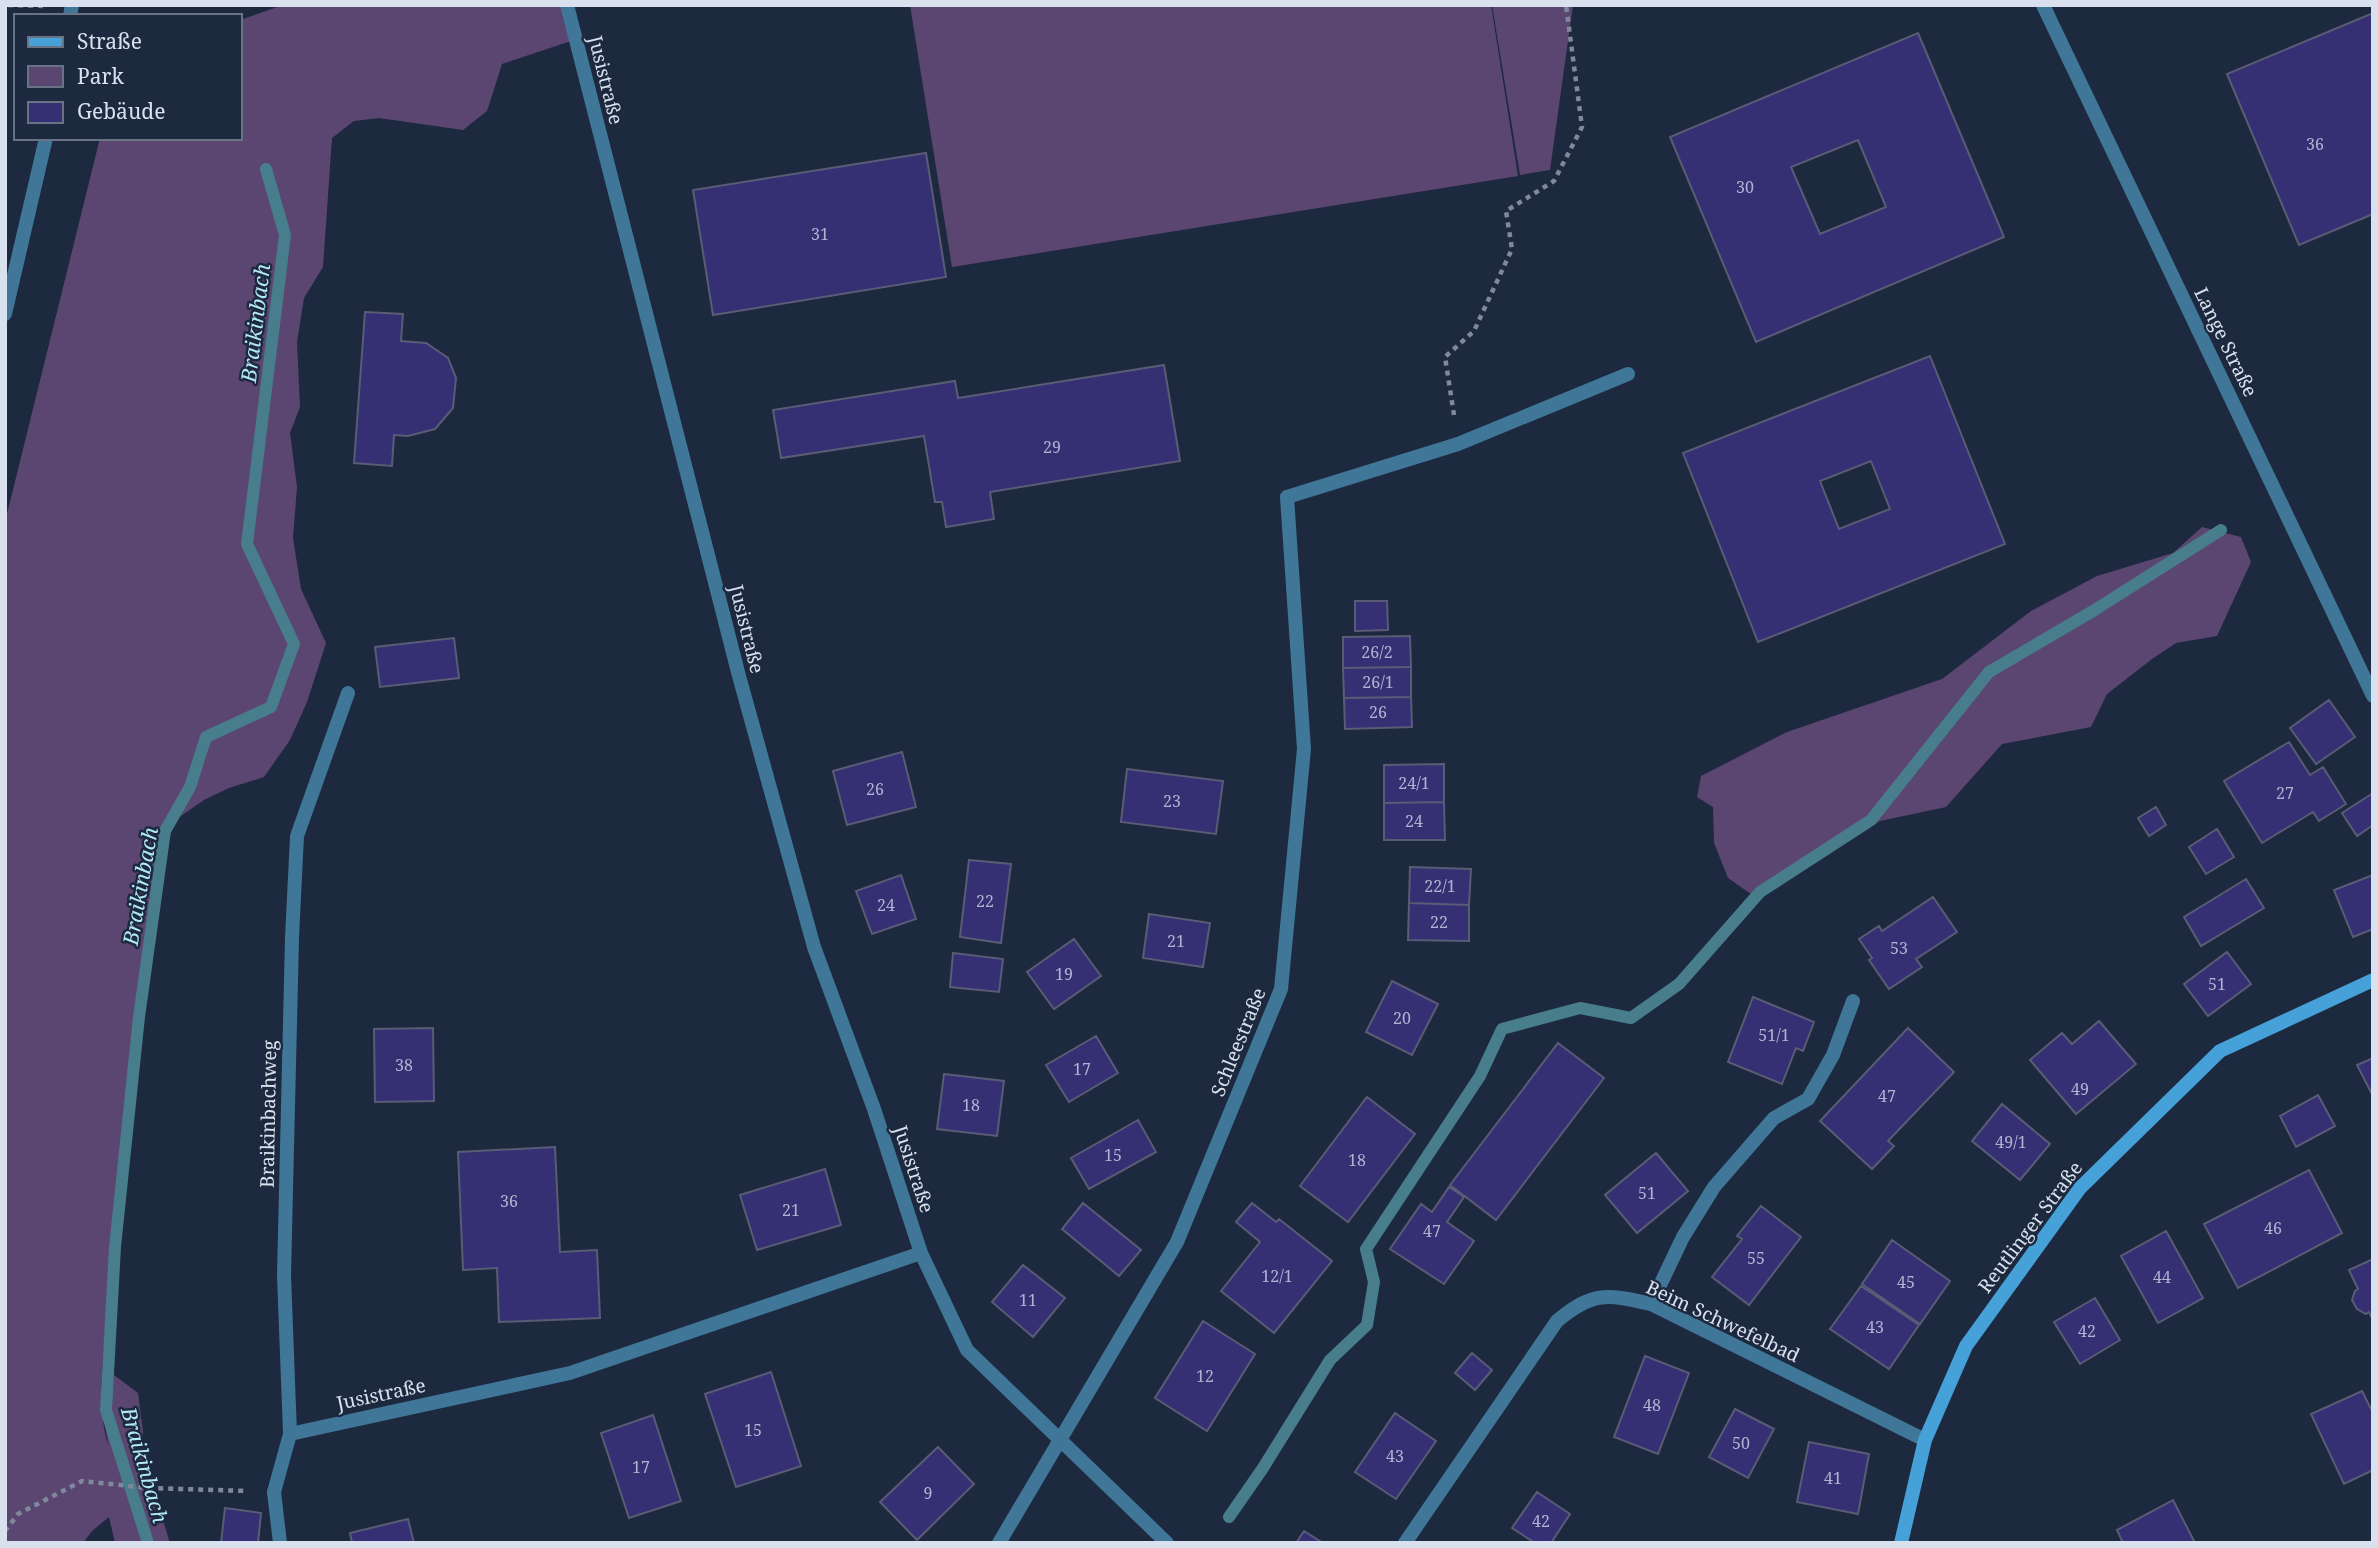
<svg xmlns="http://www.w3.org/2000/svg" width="2378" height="1548" font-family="'Noto Serif',serif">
<rect width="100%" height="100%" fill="#1d293e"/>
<!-- green -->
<path fill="#5b4672" d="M283,5H565L574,40L502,64L487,111L463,130L379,118L354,121L332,138L323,267L304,298L297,342L300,407L290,433L297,487L293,538L301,589L326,643L307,702L290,740L264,777L229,788L204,800L162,829C140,985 118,1141 108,1298C105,1346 95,1399 108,1446L103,1409L110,1398L114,1375L138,1393L143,1432L142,1465L148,1488L162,1517L170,1543H115L109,1517L92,1531L83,1543H5V522L100,138H240V20Z
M910,5H1491L1518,176L952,267Z
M1492,5H1573L1550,170L1520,175Z
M2202,527L2241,537L2251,562L2217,636L2176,643L2152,659L2107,694L2091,727L2002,744L1946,807L1880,821L1758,899L1728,878L1714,843L1713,807L1697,797L1701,776L1787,732L1942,679L2031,611L2097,576L2173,553Z"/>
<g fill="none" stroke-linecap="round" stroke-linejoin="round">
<!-- stream -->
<path stroke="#487d8c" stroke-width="12" d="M1229,1517L1263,1468L1330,1360L1367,1325L1374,1282L1366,1249L1480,1076L1502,1029L1580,1008L1631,1018L1679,984L1760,892L1871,820L1989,672L2093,611L2221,530
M148,1543L106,1410L115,1247L139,1017L165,831L190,787L206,737L271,707L294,644L247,544L285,235L266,169"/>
</g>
<!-- building -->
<path fill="#352f74" stroke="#5a5b75" stroke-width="2" fill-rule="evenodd" d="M2373,13V214L2299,245L2227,74Z
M1918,33L2004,237L1756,342L1670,137ZM1858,140L1886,207L1820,234L1791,167Z
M926,153L946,277L713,315L693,190Z
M365,312L403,314L401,341L426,343L448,358L456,378L453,408L435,429L408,436L394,435L392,466L354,463Z
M1930,356L2005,544L1758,642L1683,453ZM1871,461L1890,509L1839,529L1820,481Z
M1164,365L1180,461L990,492L994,519L946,527L942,502H935L924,436L781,458L773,410L955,381L958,398Z
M1355,601H1387L1388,630L1355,631Z
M1410,636L1411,667L1343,668V637Z
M454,638L459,678L380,687L375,647Z
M1411,667V697L1344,698L1343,668Z
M1411,697L1412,727L1345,729L1344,698Z
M2329,700L2355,737L2316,764L2290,728Z
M2289,742L2310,775L2323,767L2346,804L2319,821L2313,812L2262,843L2224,781Z
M902,752L916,807L847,825L833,771Z
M1444,764V802L1384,803V765Z
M1127,769L1223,781L1216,834L1121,822Z
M2373,793V825L2357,836L2342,813Z
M1444,802L1445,840H1384V803Z
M2156,807L2166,825L2149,836L2138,818Z
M2217,829L2234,857L2206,874L2189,847Z
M969,860L1011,864L1001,943L960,937Z
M1410,867L1471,869L1469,905L1409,903Z
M901,875L916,919L872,934L856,891Z
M2373,875V929L2353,937L2334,890Z
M2246,879L2264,908L2201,946L2184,917Z
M1933,897L1957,932L1916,959L1922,967L1889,989L1869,960L1872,958L1859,939L1879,926L1882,931Z
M1409,903L1469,905V941L1408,940Z
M1149,914L1210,923L1203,967L1143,958Z
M1074,939L1101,976L1054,1009L1027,972Z
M2227,952L2251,984L2208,1016L2184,984Z
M953,953L1003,959L999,992L950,987Z
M1392,981L1438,1004L1412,1055L1366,1032Z
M1753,997L1814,1022L1803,1051L1796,1048L1782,1084L1728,1062Z
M2099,1021L2136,1064L2076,1114L2030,1060L2062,1033L2072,1044Z
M433,1028L434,1101L375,1102L374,1029Z
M1908,1028L1954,1072L1888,1141L1894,1146L1872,1169L1820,1121Z
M1096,1036L1118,1073L1069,1102L1046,1065Z
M1558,1043L1604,1078L1496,1220L1450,1185Z
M2373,1058V1096L2357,1065Z
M944,1074L1004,1081L997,1136L937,1129Z
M2318,1095L2335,1126L2296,1147L2280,1116Z
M1367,1097L1415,1134L1348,1222L1300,1186Z
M2002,1104L2050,1144L2020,1180L1972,1141Z
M1138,1120L1156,1152L1089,1189L1071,1158Z
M555,1147L560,1252L597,1250L600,1318L499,1322L497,1268L463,1270L458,1152Z
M1656,1153L1688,1191L1637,1233L1605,1195Z
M825,1169L841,1225L757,1250L740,1195Z
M2309,1170L2342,1233L2238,1288L2204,1224Z
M1449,1187L1464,1197L1447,1222L1474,1241L1444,1284L1390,1249L1421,1204L1432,1212Z
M1083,1203L1141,1250L1119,1276L1062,1229Z
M1252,1203L1276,1222L1279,1219L1332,1261L1274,1333L1221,1291L1260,1242L1236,1222Z
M1761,1206L1801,1237L1749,1305L1712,1277L1742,1239L1737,1236Z
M2166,1231L2203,1298L2158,1323L2121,1256Z
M1892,1240L1950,1281L1920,1324L1862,1284Z
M2373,1259V1320L2369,1312L2366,1314L2357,1309L2352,1300L2355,1291L2358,1289L2349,1270Z
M1023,1265L1065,1298L1033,1337L992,1302Z
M1861,1286L1919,1325L1889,1369L1830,1329Z
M2095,1298L2120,1340L2080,1364L2054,1322Z
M1203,1321L1255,1354L1207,1431L1155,1398Z
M1472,1353L1492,1370L1475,1390L1455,1373Z
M1645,1356L1689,1373L1658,1454L1614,1437Z
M771,1372L801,1466L736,1487L705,1394Z
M2362,1391L2373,1413V1470L2344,1484L2311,1414Z
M1735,1409L1774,1429L1748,1478L1709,1457Z
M1395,1413L1436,1441L1396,1499L1355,1472Z
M653,1415L681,1501L629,1518L601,1433Z
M1809,1442L1869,1454L1858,1514L1797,1502Z
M938,1447L974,1484L917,1540L880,1502Z
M1537,1492L1570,1514L1551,1543H1535L1512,1528Z
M2173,1500L2195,1543H2123L2117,1530Z
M225,1508L261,1513L258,1543H221Z
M408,1519L414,1543H352L350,1533Z
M1304,1531L1323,1543H1296Z"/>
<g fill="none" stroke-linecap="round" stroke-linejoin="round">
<!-- path -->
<path stroke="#7f899b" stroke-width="4.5" stroke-dasharray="5 5" stroke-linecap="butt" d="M8,5L45,6
M1454,415L1445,357L1474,331L1512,249L1506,211L1554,181L1582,127L1566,5
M5,1531L18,1514L82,1481L148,1488L248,1491"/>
<!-- service -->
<path stroke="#407698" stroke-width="14" d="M1287,497L1458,444L1628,374
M1651,1304L1683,1237L1714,1187L1774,1118L1808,1099L1833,1055L1853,1001
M274,1492L290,1434L284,1275L292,938L297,836L348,693"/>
<!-- minor -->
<path stroke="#407698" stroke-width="14" d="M567,5L739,676L814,947L874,1109L921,1253L967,1350L1167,1543
M2043,5L2373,696
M290,1434L570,1373L921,1253
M274,1492L280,1543
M999,1543L1177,1242L1281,989L1304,749L1287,497
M1405,1543L1557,1321C1593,1291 1607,1294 1651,1304L1925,1440"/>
<!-- tertiary -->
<path stroke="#407698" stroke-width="14" d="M70,16L72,5
M5,314L46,138"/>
<!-- secondary -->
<path stroke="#45a1d8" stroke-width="14" d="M1901,1543L1925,1440L1966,1346L2080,1188L2220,1051L2373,980"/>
</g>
<g text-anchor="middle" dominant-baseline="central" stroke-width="5" stroke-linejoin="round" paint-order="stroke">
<!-- number labels -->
<g font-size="16" fill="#b0b4d0">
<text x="2315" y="144">36</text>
<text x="1745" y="187">30</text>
<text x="820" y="234">31</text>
<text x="1052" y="447">29</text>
<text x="1377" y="652">26/2</text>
<text x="1378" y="682">26/1</text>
<text x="1378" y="712">26</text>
<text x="1414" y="783">24/1</text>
<text x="875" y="789">26</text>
<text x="2285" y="793">27</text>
<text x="1172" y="801">23</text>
<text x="1414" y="821">24</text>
<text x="1440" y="886">22/1</text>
<text x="985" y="901">22</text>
<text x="886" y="905">24</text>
<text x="1439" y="922">22</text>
<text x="1176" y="941">21</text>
<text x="1899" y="948">53</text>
<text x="1064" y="974">19</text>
<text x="2217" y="984">51</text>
<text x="1402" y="1018">20</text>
<text x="1774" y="1035">51/1</text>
<text x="404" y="1065">38</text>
<text x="1082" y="1069">17</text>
<text x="2080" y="1089">49</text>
<text x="1887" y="1096">47</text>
<text x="971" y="1105">18</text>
<text x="2011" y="1142">49/1</text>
<text x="1113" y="1155">15</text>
<text x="1357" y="1160">18</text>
<text x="1647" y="1193">51</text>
<text x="509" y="1201">36</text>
<text x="791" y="1210">21</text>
<text x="2273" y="1228">46</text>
<text x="1432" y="1231">47</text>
<text x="1756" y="1258">55</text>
<text x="1277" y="1276">12/1</text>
<text x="2162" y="1277">44</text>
<text x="1906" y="1282">45</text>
<text x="1028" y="1300">11</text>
<text x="1875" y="1327">43</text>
<text x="2087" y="1331">42</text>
<text x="1205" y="1376">12</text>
<text x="1652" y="1405">48</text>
<text x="753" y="1430">15</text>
<text x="1741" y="1443">50</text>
<text x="1395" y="1456">43</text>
<text x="641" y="1467">17</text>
<text x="1833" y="1478">41</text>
<text x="928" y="1493">9</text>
<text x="1541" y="1521">42</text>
</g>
<!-- street labels -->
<g font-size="19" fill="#d9e1ef" stroke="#1d293e">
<text transform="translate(606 80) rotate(76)">Jusistraße</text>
<text transform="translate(2226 342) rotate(64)">Lange Straße</text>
<text transform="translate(747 629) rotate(76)">Jusistraße</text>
<text transform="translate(1238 1042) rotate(-68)">Schleestraße</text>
<text transform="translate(268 1114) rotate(-89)">Braikinbachweg</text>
<text transform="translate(914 1169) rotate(72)">Jusistraße</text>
<text transform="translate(2030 1227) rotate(-53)">Reutlinger Straße</text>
<text transform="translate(1723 1321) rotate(25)">Beim Schwefelbad</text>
<text transform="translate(381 1394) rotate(-12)">Jusistraße</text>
</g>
<!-- water labels -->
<g font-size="21" font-style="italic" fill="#b2e8f6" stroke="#1d293e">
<text transform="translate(255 323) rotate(-83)">Braikinbach</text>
<text transform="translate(140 886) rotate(-80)">Braikinbach</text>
<text transform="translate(145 1465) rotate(74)">Braikinbach</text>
</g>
</g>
<!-- border -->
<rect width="2378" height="1548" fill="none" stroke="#d9e1ef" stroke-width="14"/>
<!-- legend -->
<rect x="14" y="14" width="228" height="126" fill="#1d293e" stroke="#687385" stroke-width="2"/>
<rect x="28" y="37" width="35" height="10" fill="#45a1d8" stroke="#687385" stroke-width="2"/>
<text x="77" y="49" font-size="21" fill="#d9e1ef">Straße</text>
<rect x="28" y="66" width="35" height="21" fill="#5b4672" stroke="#687385" stroke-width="2"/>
<text x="77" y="84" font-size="21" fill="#d9e1ef">Park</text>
<rect x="28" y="102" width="35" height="21" fill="#352f74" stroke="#687385" stroke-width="2"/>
<text x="77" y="119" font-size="21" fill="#d9e1ef">Gebäude</text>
</svg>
